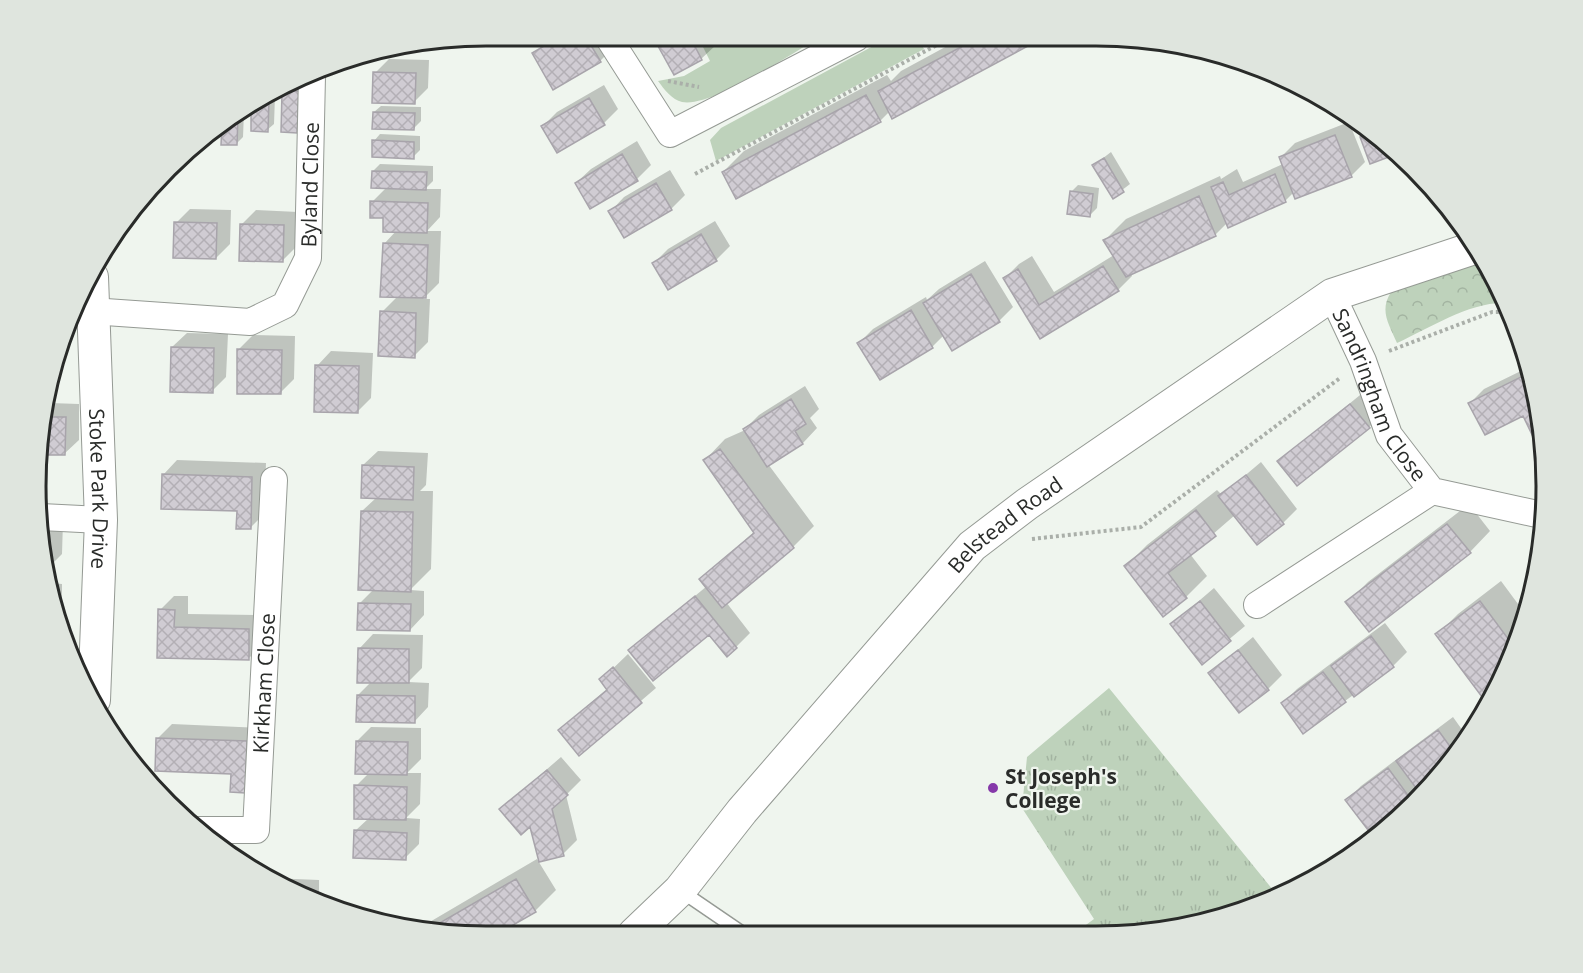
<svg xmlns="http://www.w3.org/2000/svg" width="1583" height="973" font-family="'Open Sans',sans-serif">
<defs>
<pattern id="forest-crowns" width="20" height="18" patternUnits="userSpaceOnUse" patternTransform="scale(1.5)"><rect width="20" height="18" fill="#bed2bb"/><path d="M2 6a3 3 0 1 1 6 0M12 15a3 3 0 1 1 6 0" fill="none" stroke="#a3b4a1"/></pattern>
<pattern id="park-tufts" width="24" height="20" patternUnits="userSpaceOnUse" patternTransform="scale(1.5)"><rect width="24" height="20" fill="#bed2bb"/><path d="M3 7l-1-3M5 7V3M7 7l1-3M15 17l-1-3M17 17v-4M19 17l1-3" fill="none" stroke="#a3b4a1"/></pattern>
<pattern id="building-cross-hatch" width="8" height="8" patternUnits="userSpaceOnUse" patternTransform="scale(1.5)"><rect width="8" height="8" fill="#d0ccd3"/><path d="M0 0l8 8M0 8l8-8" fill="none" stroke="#b3afb5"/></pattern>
</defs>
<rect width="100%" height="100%" fill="#eff5ee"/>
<!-- grass -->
<path fill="#bed2bb" d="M698,37L819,38C790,54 712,108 682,102C672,100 664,89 658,81L684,76L710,61Z
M888,38H918L924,49L716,161L710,140L721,128Z"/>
<!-- forest -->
<path fill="url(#forest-crowns)" d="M1476,247L1486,261L1505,303C1469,302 1430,328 1397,343C1389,324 1379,311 1391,292Z"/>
<!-- park -->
<path fill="url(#park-tufts)" d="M1109,688L1277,895L1213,922L1126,936H1071L1094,919L1022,808L1027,757Z"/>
<!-- shadow -->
<path fill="#0003" d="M553,36L609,37L614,47L600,61L533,54Z
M655,37H712L716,45L701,59L675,73Z
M960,39H1038L890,111L880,121L723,172L744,151L887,75L891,81L901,71Z
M389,59L429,60L428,88L414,102L375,73Z
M295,85H305L304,124L297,131H282L283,92Z
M604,85L618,109L604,123L558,151L543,126L557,112Z
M275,96L274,124L267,130L253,107Z
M381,106L421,107V121L414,128L374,112Z
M244,112L243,137L236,144L222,143L223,123Z
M1349,122L1365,162L1351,176L1294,192L1285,201L1228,222L1215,235L1131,273L1132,276L1118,290L1040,337L1005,278L1019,264L1032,256L1054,292L1114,255L1105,240L1126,219L1220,176L1221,179L1237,169L1243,182L1283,164L1281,157L1295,143Z
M1370,129L1396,153L1371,162L1362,137Z
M380,134L420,136V150L413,157L374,141Z
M637,141L651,165L637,179L591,207L576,183L591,169Z
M1111,152L1130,184L1113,197L1094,165Z
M380,164L433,166V181L425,189H441L440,217L427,231H441L439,283L423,299H430L428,342L414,356L382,312L398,296L384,244L397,230L372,202L387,187L373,171Z
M670,170L685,195L671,209L610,212L624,197Z
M1078,185L1099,188L1097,208L1090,215L1071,192Z
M190,209L231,210L230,244L216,258L176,223Z
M256,210L298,212L297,246L282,261L242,224Z
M715,221L730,246L716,260L653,264L668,249Z
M985,261L1013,307L999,321L944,335L932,347L880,378L859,343L873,329L926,297L927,300L939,289Z
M187,333L228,334L226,377L212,391L172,347Z
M253,335L295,336L294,379L280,393L239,349Z
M331,351L373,353L371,398L357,412L317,366Z
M1529,367L1543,427L1544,441L1523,414L1470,403L1484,389Z
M805,386L819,409L810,418L817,428L803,443L768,464L814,526L793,547L726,602L750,633L736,647L709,633L630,650L707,586L701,579L755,531L705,460L725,439L743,431L759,415Z
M1365,391L1383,413L1369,427L1279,461Z
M50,403L79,404V440L64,454L41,453Z
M378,451L428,453L426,485L420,491H433L431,569L410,590L424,591V615L410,630L359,604L374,589L362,511L376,498L363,465Z
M177,460L266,463L264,514L250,528L238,510L163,475Z
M1261,462L1297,509L1283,523L1235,515L1190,554L1207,576L1186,597L1126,566L1147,545L1217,490L1222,495Z
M1469,504L1490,531L1470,552L1347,603L1368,582Z
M42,521H63L62,554L49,567Z
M1501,581L1527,616L1501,685L1489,704L1437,635L1458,614Z
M52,583L62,584V608L57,613Z
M1214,588L1245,626L1202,662L1172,624Z
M174,596H188V614L263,615V644L249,658L159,656L160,610Z
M1385,623L1407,652L1393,666L1345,701L1283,703L1297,689Z
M373,634L423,635L422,668L408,682L429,683L428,707L414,722L358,695L372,681L359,649Z
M1253,637L1282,675L1268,689L1210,673Z
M628,654L656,688L579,754L560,730L608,688L601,680Z
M1453,717L1468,738L1454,760L1368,828L1347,800L1361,786Z
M172,724L261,728L259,777L245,791L232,772L158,738Z
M371,727L421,728V759L407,773H421L420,804L406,818L420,819L419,844L405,858L355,831L369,818L356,786L370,772L357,741Z
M561,757L581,780L566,795L577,840L563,854L531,824L501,809Z
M537,859L556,890L535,911L496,933L420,931L428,923Z
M271,878L319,880V904L314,903Z"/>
<!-- building -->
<path fill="url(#building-cross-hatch)" stroke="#a8a4ab" stroke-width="1.5" d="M561,36L586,37L601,62L553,90L532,53Z
M653,37H690L702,60L674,75Z
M976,39H1041L892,119L878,91Z
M373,72L416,73L415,104L372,103Z
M299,91L297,133L281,132L282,92Z
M866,95L881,122L736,199L722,172Z
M589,98L605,125L557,153L541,126Z
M269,99L268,132L251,131V108Z
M373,112L415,113L414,130L372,129Z
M238,115L237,145H221L222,124Z
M1374,132L1397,154L1370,164L1360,137Z
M1335,135L1352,177L1295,199L1279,157Z
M372,140L414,142V159L372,157Z
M622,154L638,181L590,209L575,183Z
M1104,158L1124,192L1113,199L1092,165Z
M372,171L427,172L426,190L371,188Z
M1275,174L1286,202L1228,228L1211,187L1223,182L1229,195Z
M656,183L672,210L624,238L608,211Z
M1070,191L1093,194L1090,217L1067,214Z
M1199,196L1216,236L1126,277L1103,240Z
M370,201L428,203L427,233L383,232V218H370Z
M174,222L217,223L216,259L173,258Z
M240,224L284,225L283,262L239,261Z
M701,234L717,261L668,290L652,263Z
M383,243L428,245L426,298L380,297Z
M1103,266L1119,291L1040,339L1003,278L1018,269L1039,305Z
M971,274L1000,322L952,351L923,303Z
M911,310L933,348L880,380L857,343Z
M380,311L416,313L415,358L378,356Z
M171,347L214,348L213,393L170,392Z
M237,349L282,350L281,394H237Z
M315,365L359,366L358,413L314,412Z
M1529,373L1543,427L1544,442L1537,445L1523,416L1485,435L1468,403Z
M791,399L806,424L795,431L803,444L767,467L743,429Z
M1350,404L1370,428L1297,486L1277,461Z
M47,417H66L65,455H41Z
M720,449L794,548L722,608L699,579L754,533L703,460Z
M362,465L414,467L413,500L361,498Z
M162,474L252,477L251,529H236L237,511L161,509Z
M1246,475L1284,524L1257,545L1218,496Z
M1196,510L1216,536L1168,573L1187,598L1163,617L1124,566Z
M361,511L413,512L411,592L358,590Z
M1447,524L1471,553L1369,632L1345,602Z
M695,596L737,648L727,657L709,635L653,681L628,650Z
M1200,601L1231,641L1202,665L1170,624Z
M1480,601L1515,648L1501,685L1488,705L1435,634Z
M358,603L411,604L410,631L357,630Z
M158,609L175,610L174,627L249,629V660L157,658Z
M1371,636L1394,667L1354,697L1331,666Z
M358,648L409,649V683H357Z
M1238,650L1269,690L1239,713L1208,673Z
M613,667L642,703L579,756L558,730L607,690L599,679Z
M1323,672L1346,702L1303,734L1281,703Z
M357,695L415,696V723L356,722Z
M1438,730L1457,756L1441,775L1419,792L1396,761Z
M156,738L247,741L245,793L230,792L231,774L155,771Z
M356,741L408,742L407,775L355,774Z
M1388,768L1410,798L1368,830L1345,800Z
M547,770L568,795L552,809L564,856L539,862L530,827L521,835L499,809Z
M354,785L407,787L406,820L354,819Z
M354,830L407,833L406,860L353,858Z
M516,879L536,912L499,933L424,932Z"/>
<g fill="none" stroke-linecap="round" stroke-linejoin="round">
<defs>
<path id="service" d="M681,891L744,934"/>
<g id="minor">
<path d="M608,37L670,134L856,38"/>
<path id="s1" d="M1332,295L1363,361L1389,435L1432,491L1546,516"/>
<path id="s2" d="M91,311L250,322L285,305L308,258L312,76"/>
<path d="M41,517L101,520"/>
<path d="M1257,605L1432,491"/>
<path id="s3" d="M199,830H256L274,480"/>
</g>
<g id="tertiary">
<path id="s4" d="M92,277L101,520L94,700"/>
<path id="s5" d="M634,934L680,890L742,811L972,546L1027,504L1332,295L1477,247"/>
</g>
</defs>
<!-- service casing -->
<use href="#service" stroke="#959a94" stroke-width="15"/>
<!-- minor casing -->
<use href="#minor" stroke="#959a94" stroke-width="28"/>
<!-- tertiary casing -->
<use href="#tertiary" stroke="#959a94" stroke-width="34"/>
<!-- path -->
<path stroke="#aaafa9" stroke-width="4" stroke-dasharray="3 3" stroke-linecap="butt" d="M668,81L699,87
M695,174L948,39
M1389,351L1492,312H1510
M1032,539L1141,527L1340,378"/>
<!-- service -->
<use href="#service" stroke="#fff" stroke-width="12"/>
<!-- minor -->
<use href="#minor" stroke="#fff" stroke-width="26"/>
<!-- tertiary -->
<use href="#tertiary" stroke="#fff" stroke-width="32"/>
</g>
<!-- markers -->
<circle fill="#8538a9" stroke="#eff5ee" stroke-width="2" cx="993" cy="788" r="6"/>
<g text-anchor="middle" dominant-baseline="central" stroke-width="4.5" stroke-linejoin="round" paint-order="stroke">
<!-- street labels -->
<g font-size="21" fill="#292b29" stroke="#eff5ee">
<text stroke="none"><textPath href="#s2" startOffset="324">Byland Close</textPath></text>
<text stroke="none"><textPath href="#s1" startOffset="111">Sandringham Close</textPath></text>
<text stroke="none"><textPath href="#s4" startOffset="212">Stoke Park Drive</textPath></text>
<text stroke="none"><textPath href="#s5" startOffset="554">Belstead Road</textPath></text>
<text stroke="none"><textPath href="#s3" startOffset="204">Kirkham Close</textPath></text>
</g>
<!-- poi labels -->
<g font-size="21" font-weight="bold" fill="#292b29" stroke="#eff5ee" text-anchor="start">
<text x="1005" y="776">St Joseph's<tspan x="1005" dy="24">College</tspan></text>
</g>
</g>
<!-- crop -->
<path d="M0 0H1583V973H0ZM486 46H1096A440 440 0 0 1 1536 486V486A440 440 0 0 1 1096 926H486A440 440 0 0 1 46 486V486A440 440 0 0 1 486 46Z" fill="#dfe5de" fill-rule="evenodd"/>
<path fill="none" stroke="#292b29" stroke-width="3" d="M486 46H1096A440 440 0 0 1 1536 486V486A440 440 0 0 1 1096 926H486A440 440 0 0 1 46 486V486A440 440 0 0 1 486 46Z"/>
</svg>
